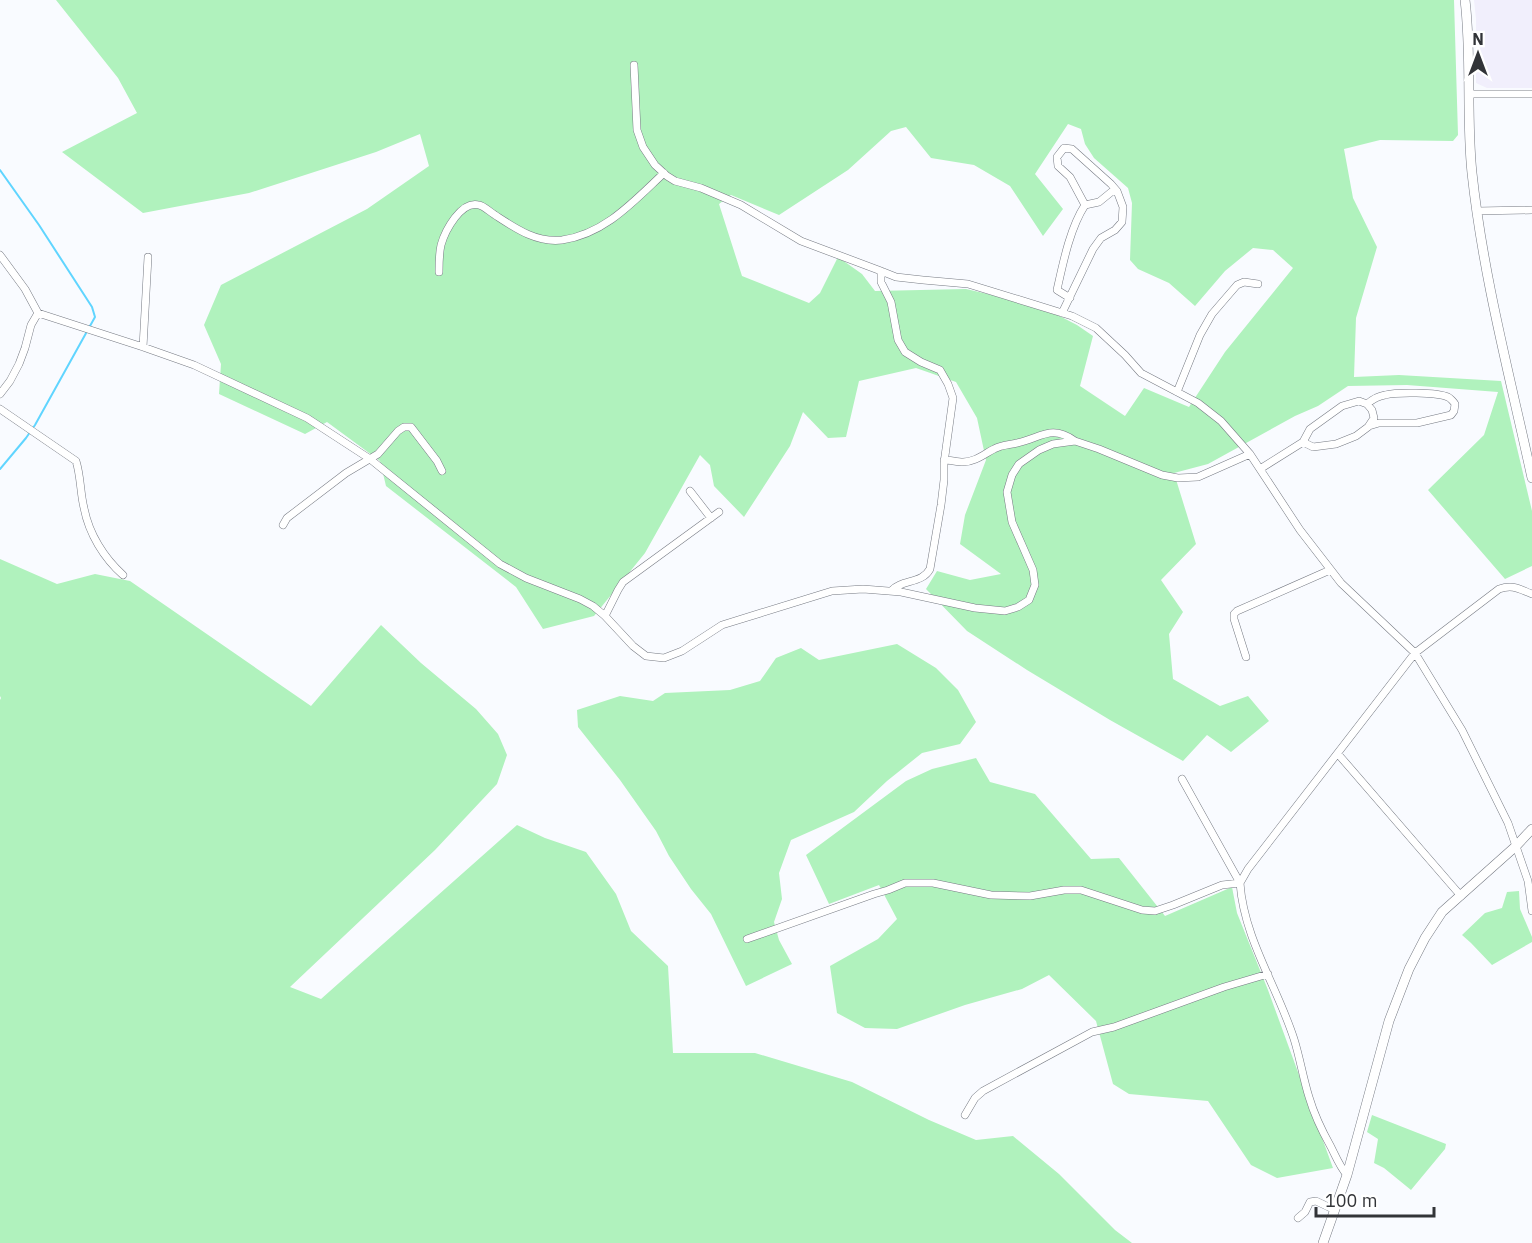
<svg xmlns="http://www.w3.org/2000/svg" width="1532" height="1243" font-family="'IBM Plex Sans',sans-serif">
<rect width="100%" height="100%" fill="#f9fbff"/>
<!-- commercial -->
<path fill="#f1effc" d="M1474,0H1532V88H1487L1476,83V19Z"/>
<!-- green -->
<path fill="#b0f2bd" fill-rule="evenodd" d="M56,0H1454L1458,135L1453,141L1380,140L1344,149L1353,198L1377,247L1356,318L1354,377L1399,375L1501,381L1532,511V566L1505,579L1428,490L1484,435L1498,392L1407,385L1348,386L1318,406L1295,416L1208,464L1174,473L1196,544L1161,580L1183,612L1169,634L1173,679L1220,706L1248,696L1269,721L1231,752L1207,735L1183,761L1110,720L1027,670L967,631L926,589L937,571L970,580L1001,574L960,544L965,515L986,460L977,418L956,382L916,368L859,381L846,437L828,438L803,412L790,446L744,517L714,486L710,465L700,455L645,553L594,616L543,629L516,587L386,486L380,461L327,422L305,434L219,394L221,364L204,325L221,285L367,209L429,166L420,134L376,152L249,193L143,213L62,152L137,113L118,78ZM1068,124L1081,129L1085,144L1094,158L1128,188L1132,203L1130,260L1138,269L1169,283L1195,306L1225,271L1253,248L1273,250L1293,268L1225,352L1189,407L1144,388L1125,416L1080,386L1093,336L1077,325L1040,306L966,289L875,291L862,274L838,257L820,293L809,303L742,276L719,204L731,195L779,215L848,170L891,131L906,127L931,158L974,165L1010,186L1043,236L1063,209L1035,174Z
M0,559L57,584L95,574L130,581L311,706L381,625L421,663L476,709L498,734L507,755L497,784L435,850L290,987L321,999L517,825L545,838L586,852L616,894L631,931L668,966L673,1053H755L852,1082L929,1120L976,1140L1013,1136L1059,1174L1115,1230L1132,1243H0V700L1,698L0,696Z
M897,644L936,668L958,690L976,722L960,744L922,753L887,781L854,812L791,840L779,873L782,899L774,922L779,940L792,964L746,986L711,914L691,889L669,856L656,831L620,780L578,727L577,710L620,696L653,701L665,693L730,690L760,681L776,658L801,648L819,660Z
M976,758L990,782L1035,794L1091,859L1119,858L1165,916L1232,887L1237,913L1268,990L1333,1168L1277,1178L1251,1165L1208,1101L1129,1094L1113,1084L1096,1021L1049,975L1022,989L965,1005L897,1029L865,1028L837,1013L830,966L878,939L897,919L879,885L829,904L806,855L906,781L932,769Z
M1519,891L1520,909L1532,937V942L1492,965L1471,943L1462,935L1485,913L1502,908L1507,892Z
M1372,1115L1446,1144L1445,1149L1411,1190L1384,1168L1374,1163L1378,1139L1367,1132Z"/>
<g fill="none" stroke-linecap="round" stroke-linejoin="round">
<!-- stream -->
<path stroke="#60d5ff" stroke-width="2" d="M0,170L39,225L92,307L95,317L35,425L26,438L0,469"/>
<defs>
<path id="street" d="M634,65L637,130L643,147L655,165L667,176L675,181L701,188L741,205L801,241L881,271L896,277L923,280L968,284L1072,316L1096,328L1125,355L1141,373L1198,403L1221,421L1250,454L1300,530L1341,583L1415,653L1462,730L1508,823L1528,881L1532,911
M1469,94H1532
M1477,211L1532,210
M0,255L25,289L38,313L143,347L194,365L307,418L370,459L500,564L526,578L580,599L593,606L605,616L633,646L646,656L664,658L682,651L722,625L832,591L863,589L901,592L975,608L1005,611L1018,607L1029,600L1035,585L1033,570L1012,522L1007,492L1012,475L1019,464L1039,450L1053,444L1075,441L1099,449L1162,475L1178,478L1198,477L1250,454
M881,271V282L891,302L898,340L905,352L921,362L940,370L948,384L953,398L944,463V480L941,505L930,569C922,584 902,579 891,591
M439,272C439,263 439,254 441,245C445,231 461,200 479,205C484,206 490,212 495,215C515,228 536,243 562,240C605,234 634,201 664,173
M1070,298L1057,290C1063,263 1070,228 1085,205L1099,202L1115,189
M1062,313L1093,249L1101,238L1115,230L1122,222L1123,207L1117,191L1111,184L1072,149L1064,148L1057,157L1058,166L1070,177L1085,205
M143,347L148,257
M1177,392L1200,335L1212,314L1237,285L1244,282L1258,284
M0,394L10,381L19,364L25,348L31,325L38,313
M1367,404C1373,399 1378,396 1385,395C1396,392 1437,392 1448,397C1450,398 1454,402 1455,404L1454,411L1451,415L1417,423H1379L1369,426
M0,409L76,461C81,477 80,492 84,508C89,534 104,558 123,575
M944,460C950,460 957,462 963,462C975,462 984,454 994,449C1001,445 1009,445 1017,443C1041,438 1051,424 1075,441
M1260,469L1303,442L1310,429L1342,406L1359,401L1367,404L1372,410L1374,418L1368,427L1356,436L1336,444L1313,447L1303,442
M690,491L711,518
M283,525L287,518L346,473L378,454L398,431L404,427H411L437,461L442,471
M605,616L618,590L623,582L719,512
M1246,657L1234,619V614L1237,611L1330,570
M1338,754L1461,896
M1182,779L1240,883C1244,939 1277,986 1294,1039C1300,1058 1303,1078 1309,1097C1314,1114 1322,1131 1331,1147C1336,1157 1340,1167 1347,1175
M1240,883L1248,869L1415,653L1499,589C1513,584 1519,589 1532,594
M747,939L874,894L888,890L905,883H933L991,895L1030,896L1064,890H1081L1142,910L1155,911L1173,905L1222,885L1240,883
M965,1115L975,1098L983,1091L1092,1032L1114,1027L1224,987L1268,974
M1298,1218L1305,1212L1310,1202L1316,1201L1335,1210"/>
<path id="secondary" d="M1465,0C1472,57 1466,116 1472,173C1483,276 1510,377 1532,478
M1323,1243L1347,1175L1389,1021L1409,969L1425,938L1442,912L1516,846L1532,829"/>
</defs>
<!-- street casing -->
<use href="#street" stroke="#767a83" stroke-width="8"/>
<!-- secondary casing -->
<use href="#secondary" stroke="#767a83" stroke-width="10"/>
<!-- street -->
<use href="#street" stroke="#fff" stroke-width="7"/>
<!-- secondary -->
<use href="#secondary" stroke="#fff" stroke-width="9"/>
</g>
<!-- north arrow -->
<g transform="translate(1478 54)" stroke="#ffffff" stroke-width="4.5" paint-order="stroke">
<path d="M0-4.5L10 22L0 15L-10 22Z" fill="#323438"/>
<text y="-9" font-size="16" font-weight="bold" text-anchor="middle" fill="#323438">N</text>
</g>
<!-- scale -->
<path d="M1316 1207v9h118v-9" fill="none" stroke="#323438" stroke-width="3"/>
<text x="1325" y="1207" font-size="18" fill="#323438" stroke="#ffffff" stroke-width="4.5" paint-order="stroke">100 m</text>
</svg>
